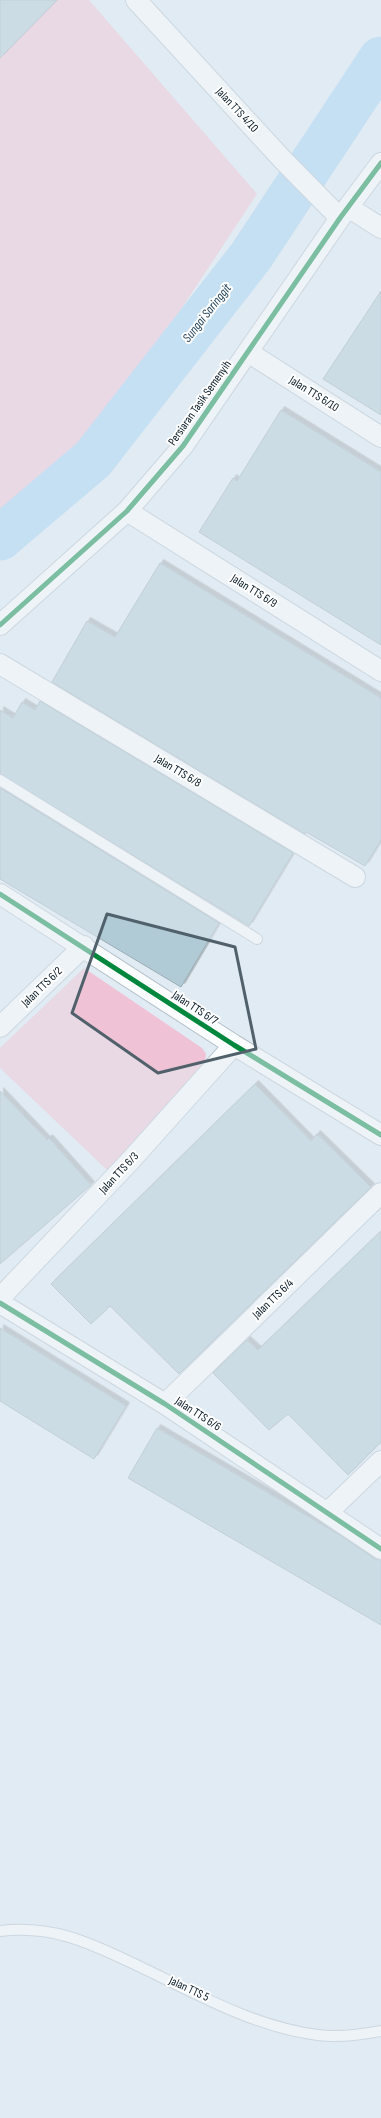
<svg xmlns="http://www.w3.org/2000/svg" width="381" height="2118" font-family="'Sofia Sans Condensed',sans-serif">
<defs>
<filter id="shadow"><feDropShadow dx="3.5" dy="-3.5" stdDeviation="0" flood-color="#0004"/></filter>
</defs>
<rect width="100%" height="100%" fill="#e1ebf3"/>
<!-- green -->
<path fill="#efc3d5" d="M57,0H89L257,194L104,426L0,516V43Z
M84,968L202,1048L206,1054L204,1070L107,1170L0,1068V1048Z"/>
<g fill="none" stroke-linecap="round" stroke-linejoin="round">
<!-- river -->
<path stroke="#a3d1f4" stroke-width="45" d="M0,538L93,459L251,256L381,59"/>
</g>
<!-- building -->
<path fill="#b0cbd5" stroke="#9bacb3" filter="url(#shadow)" d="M0,0H57L0,58Z
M381,291V415L323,379Z
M281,410L381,472V645L199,532L233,478L237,481Z
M160,563L381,698V840L365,866L306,832L305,834L52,682L87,621L115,637Z
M40,701L293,853L249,926L0,774V710L13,718L22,702L35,710Z
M0,788L219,923L181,987L0,879Z
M255,1084L311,1141L317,1134L371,1187L179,1374L110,1306L91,1324L51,1284Z
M0,1091L47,1140L49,1138L91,1185L0,1264Z
M381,1231V1442L348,1475L288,1414L269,1430L213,1373L247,1340L258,1350Z
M0,1328L126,1406L94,1459L0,1401Z
M157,1428L340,1535L375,1559L381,1560V1625L128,1478Z"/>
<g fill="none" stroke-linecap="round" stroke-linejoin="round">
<defs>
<path id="service" d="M0,780L257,939
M0,1931C50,1925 86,1941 130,1962C190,1990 252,2027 318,2035C339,2038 360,2035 381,2031"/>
<path id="minor" d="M136,0L282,159L340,218
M348,207L381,228
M248,352L381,437
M127,511L381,671
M0,625L127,511L183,446L340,218L381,163
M0,664L355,877
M0,894L234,1045L381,1135
M0,1027L84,946
M0,1298L131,1160L234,1045
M0,1303L165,1404L381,1549
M165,1404L381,1193
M328,1512L381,1461"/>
</defs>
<!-- service casing -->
<use href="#service" stroke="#b2bfc9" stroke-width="12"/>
<!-- minor casing -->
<use href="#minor" stroke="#b2bfc9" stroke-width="22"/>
<!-- service -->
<use href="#service" stroke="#fafcfd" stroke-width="10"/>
<!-- minor -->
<use href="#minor" stroke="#fafcfd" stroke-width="20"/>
<defs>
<path id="cycleway" d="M0,625L127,511L183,446L340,218L381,163
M0,894L234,1045L381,1135
M0,1303L165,1404L381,1549"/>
</defs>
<!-- cycleway casing -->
<use href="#cycleway" stroke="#fff" stroke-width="8"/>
<!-- cycleway -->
<use href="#cycleway" stroke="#00873e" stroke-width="5"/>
</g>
<!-- marked area -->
<path d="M0 0H381V2118H0ZM107,914L235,947L256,1049L158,1073L72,1013Z" fill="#e1ebf3" fill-opacity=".55" fill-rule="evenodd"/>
<path fill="none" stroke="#51616c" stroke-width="3" stroke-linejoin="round" d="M107,914L235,947L256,1049L158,1073L72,1013Z"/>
<g text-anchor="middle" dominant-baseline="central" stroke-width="4" stroke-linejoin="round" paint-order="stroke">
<!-- street labels -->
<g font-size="12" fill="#041623" stroke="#fff">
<text transform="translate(237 110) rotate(47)">Jalan TTS 4/10</text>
<text transform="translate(314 394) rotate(32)">Jalan TTS 6/10</text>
<text transform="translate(200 403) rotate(-55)">Persiaran Tasik Semenyih</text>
<text transform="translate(254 591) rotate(32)">Jalan TTS 6/9</text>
<text transform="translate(178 771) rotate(31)">Jalan TTS 6/8</text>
<text transform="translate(42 987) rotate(-44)">Jalan TTS 6/2</text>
<text transform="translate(195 1008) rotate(33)">Jalan TTS 6/7</text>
<text transform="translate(119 1173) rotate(-47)">Jalan TTS 6/3</text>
<text transform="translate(273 1299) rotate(-44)">Jalan TTS 6/4</text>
<text transform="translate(198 1414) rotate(33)">Jalan TTS 6/6</text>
<text transform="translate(189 1989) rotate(25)">Jalan TTS 5</text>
</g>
<!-- water labels -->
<g font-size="13" font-style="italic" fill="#1b3d55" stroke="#fff">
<text transform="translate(207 313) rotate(-52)">Sungai Saringgit</text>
</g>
</g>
</svg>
